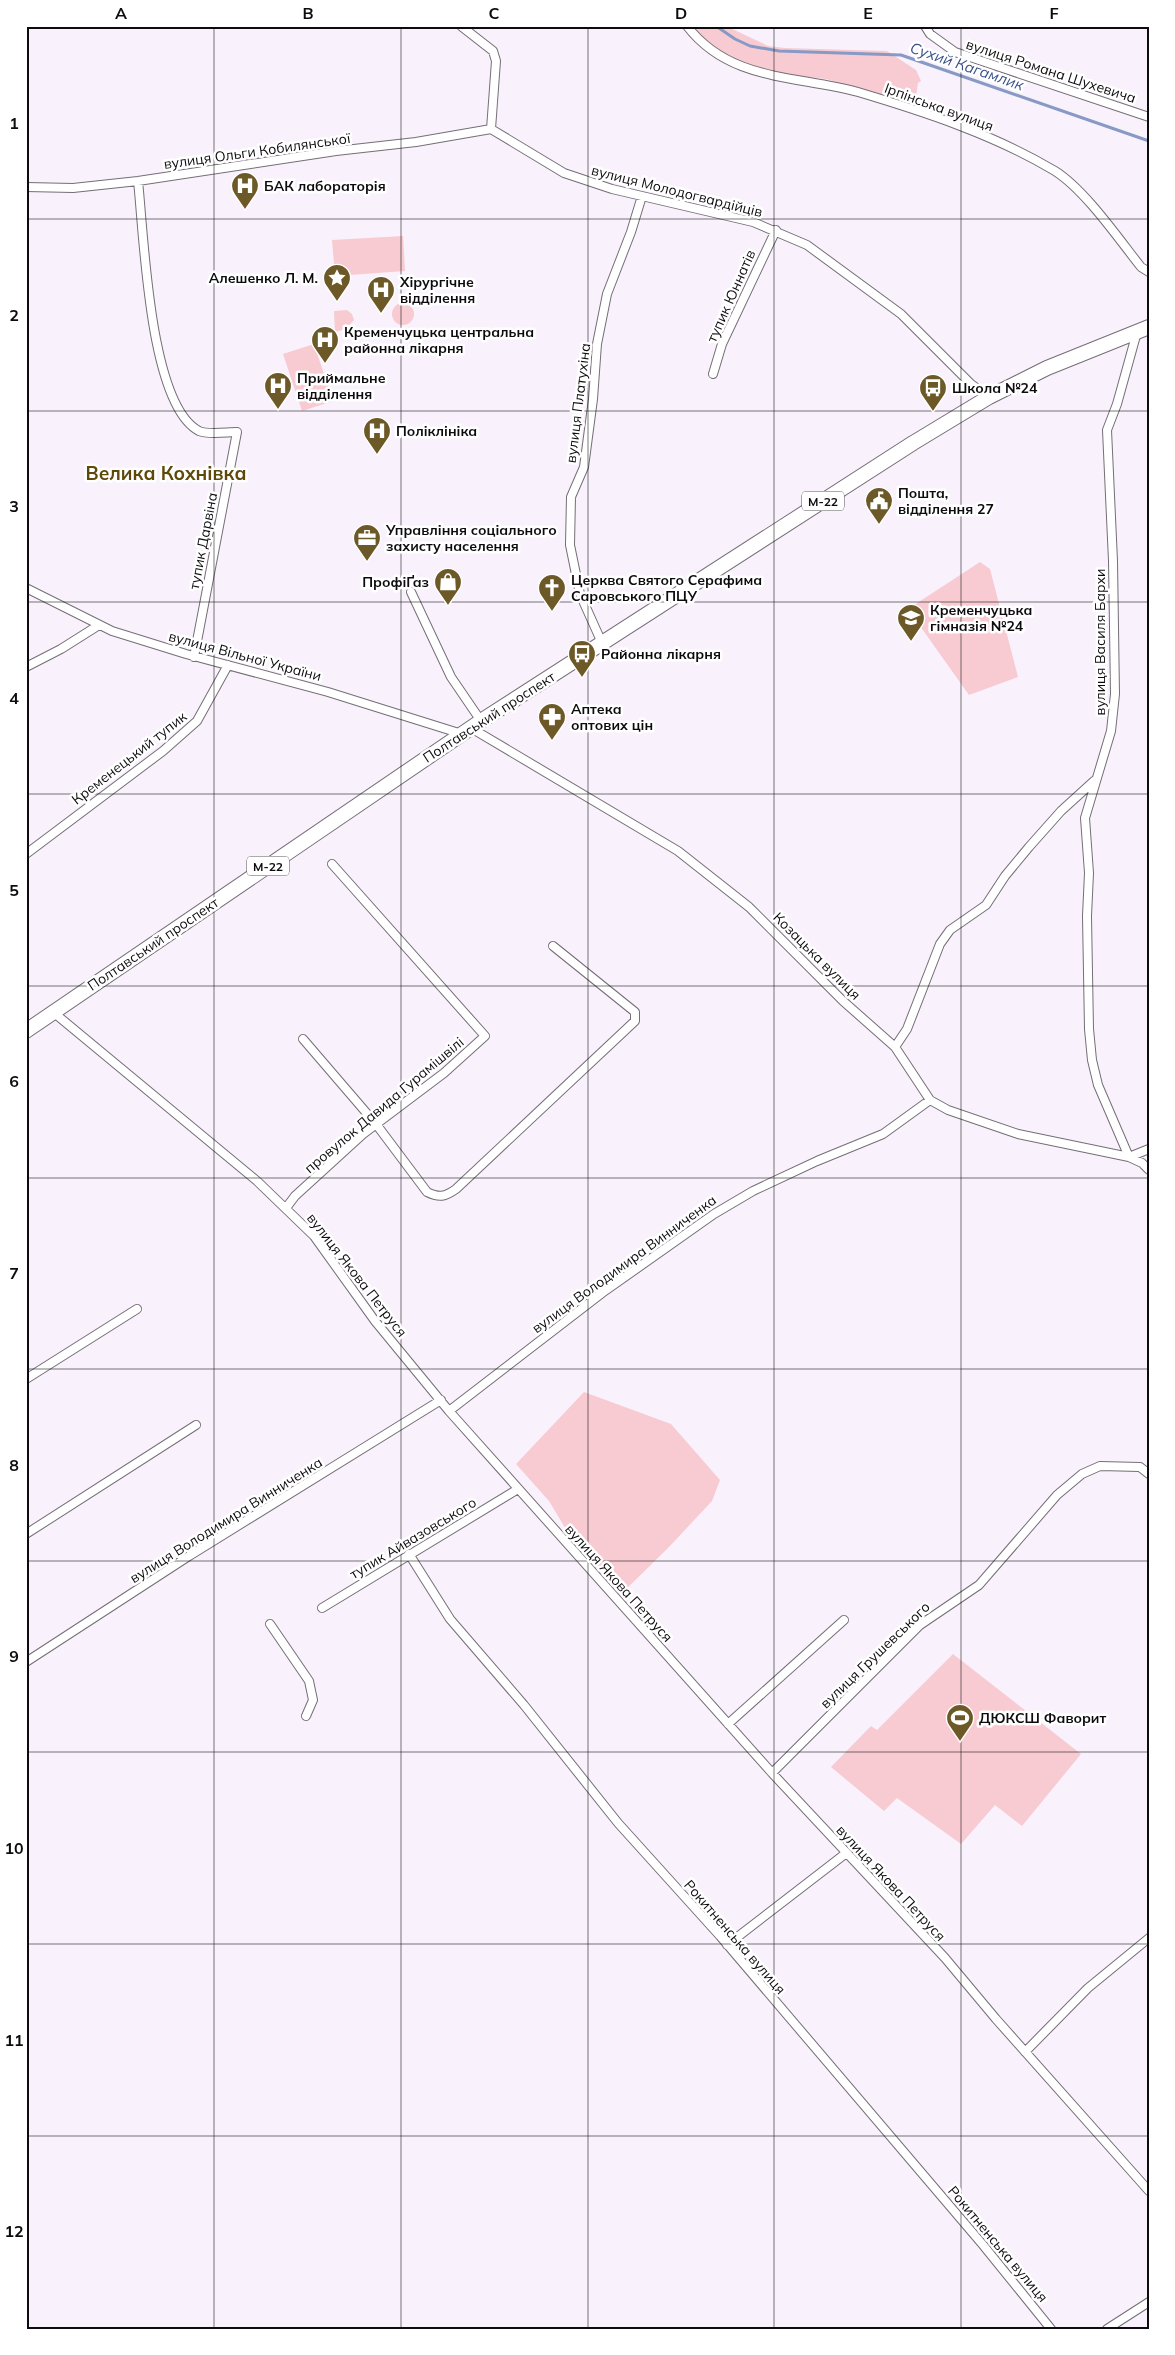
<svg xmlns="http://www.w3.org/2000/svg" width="1175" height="2355" font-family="Mulish,sans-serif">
<rect width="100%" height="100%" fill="#f9f1fb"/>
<!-- green -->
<path fill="#f7cbd1" d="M692,26H726L768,46L785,48L887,51L916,70L921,81L918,83L916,96L897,102L826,79L787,75L738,61L702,39Z
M403,236L405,271L335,276L332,240Z
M392 314a11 11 0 1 1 22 0a11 11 0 1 1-22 0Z
M347,310L352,314L354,320L346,329L335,332L334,311Z
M314,344L333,401L302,411L283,354Z
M980,562L990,569L1018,677L969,695L908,609Z
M584,1392L671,1424L720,1480L712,1501L668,1548L622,1593L570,1536L549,1501L516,1464Z
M953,1654L1081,1754L1022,1826L995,1805L961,1844L897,1798L884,1811L831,1767L871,1726L877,1730Z"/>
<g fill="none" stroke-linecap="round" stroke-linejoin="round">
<!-- stream -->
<path stroke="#879ac5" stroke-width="3" d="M716,26L735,39L750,46L779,51L901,55L1149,141"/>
<defs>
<path id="minor" d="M461,26L493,51L496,61L491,129
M687,26C730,82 797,75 858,92C925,112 995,135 1055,171C1085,190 1118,238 1141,267L1149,272
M925,26L930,34L955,52L1149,117
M491,129L564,173L612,189L753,222L807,245L901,314L971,384L989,397
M138,181C144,235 149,405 199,431C208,435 227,432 237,432L194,657
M26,187L73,188L138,181L336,151L416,142L491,129
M1137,332L1117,404L1107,430L1113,561L1115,694L1111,731L1085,818L1089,873L1087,916L1089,1029L1092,1060L1098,1085L1129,1157L1149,1149
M713,374L722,344L776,230
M26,588L112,631L186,654L328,692L462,734
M411,592L451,677L481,721
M602,643L580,594L570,545L571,497L584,467L593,399L597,344L607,294L631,232L642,196
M26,667L61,649L99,625
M471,728L678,851L749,907L843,1001L895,1047L930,1100L948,1110L1018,1134L1129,1157L1142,1163L1149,1170
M26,854L163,751L197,721L228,665
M53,1012L257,1181L314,1236L375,1321L449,1411L772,1773L945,1958L996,2019L1149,2191
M303,1039L376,1124L427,1192C439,1198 445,1197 456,1189L635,1021V1012L553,946
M895,1047L907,1029L940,944L950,930L986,905L1005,876L1029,847L1061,811L1094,781
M286,1208L295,1196L363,1134L444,1073L485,1036L332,864
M26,1379L137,1309
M449,1411L602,1293L714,1214L753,1191L817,1161L883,1134L930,1100
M26,1534L196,1425
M409,1554L450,1619L524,1705L618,1823L720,1936L983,2245L1051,2329
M322,1608L518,1489
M270,1624L309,1681L313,1700L306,1716
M26,1662L189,1556L441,1400
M728,1724L844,1620
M772,1773L920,1625L979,1585L1057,1495L1082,1474L1100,1466L1140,1467L1149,1474
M727,1945L845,1854
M1025,2052L1088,1988L1149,1938
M1107,2329L1149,2302"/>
<path id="trunk" d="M26,1031L481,721L913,443L989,397L1047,368L1149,327"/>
</defs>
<!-- minor casing -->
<use href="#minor" stroke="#756e77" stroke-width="10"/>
<!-- trunk casing -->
<use href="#trunk" stroke="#756e77" stroke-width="16"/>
<!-- minor -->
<use href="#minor" stroke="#fff" stroke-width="8"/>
<!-- trunk -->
<use href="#trunk" stroke="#fff" stroke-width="14"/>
</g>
<!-- grid -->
<path fill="none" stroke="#0d0b0e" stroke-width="1" stroke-opacity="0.55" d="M214,26V2329M401,26V2329M588,26V2329M774,26V2329M961,26V2329M26,219H1149M26,411H1149M26,602H1149M26,794H1149M26,986H1149M26,1178H1149M26,1369H1149M26,1561H1149M26,1752H1149M26,1944H1149M26,2136H1149"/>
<!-- icons -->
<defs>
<symbol id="hospital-pin" viewBox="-11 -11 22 30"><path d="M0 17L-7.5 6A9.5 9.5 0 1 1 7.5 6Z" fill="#6c5927" stroke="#fff"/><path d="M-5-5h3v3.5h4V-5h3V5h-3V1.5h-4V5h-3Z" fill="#fff"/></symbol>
<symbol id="sight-pin" viewBox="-11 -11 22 30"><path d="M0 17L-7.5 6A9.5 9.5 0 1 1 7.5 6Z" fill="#6c5927" stroke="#fff"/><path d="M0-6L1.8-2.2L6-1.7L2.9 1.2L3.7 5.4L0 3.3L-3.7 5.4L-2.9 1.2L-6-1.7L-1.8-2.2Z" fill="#fff"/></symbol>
<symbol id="bus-pin" viewBox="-11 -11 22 30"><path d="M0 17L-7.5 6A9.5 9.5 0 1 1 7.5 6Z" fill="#6c5927" stroke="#fff"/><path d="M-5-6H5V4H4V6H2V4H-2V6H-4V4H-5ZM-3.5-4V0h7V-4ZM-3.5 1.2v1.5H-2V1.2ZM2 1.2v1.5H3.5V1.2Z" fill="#fff"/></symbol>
<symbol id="civic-pin" viewBox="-11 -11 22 30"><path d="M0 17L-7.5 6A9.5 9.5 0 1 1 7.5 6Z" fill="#6c5927" stroke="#fff"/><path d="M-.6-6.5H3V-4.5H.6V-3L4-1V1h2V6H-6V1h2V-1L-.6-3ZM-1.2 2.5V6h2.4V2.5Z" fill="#fff"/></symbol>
<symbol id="office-pin" viewBox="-11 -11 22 30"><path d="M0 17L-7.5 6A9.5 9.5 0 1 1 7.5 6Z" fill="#6c5927" stroke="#fff"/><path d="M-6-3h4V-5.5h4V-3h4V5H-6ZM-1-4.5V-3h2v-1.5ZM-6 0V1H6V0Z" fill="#fff"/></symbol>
<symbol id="shop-pin" viewBox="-11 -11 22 30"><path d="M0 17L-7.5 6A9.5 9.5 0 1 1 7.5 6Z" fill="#6c5927" stroke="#fff"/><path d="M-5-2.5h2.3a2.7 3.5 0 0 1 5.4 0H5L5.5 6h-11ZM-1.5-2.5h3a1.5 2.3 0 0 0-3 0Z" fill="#fff"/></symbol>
<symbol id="church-pin" viewBox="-11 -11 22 30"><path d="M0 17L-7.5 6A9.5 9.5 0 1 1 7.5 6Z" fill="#6c5927" stroke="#fff"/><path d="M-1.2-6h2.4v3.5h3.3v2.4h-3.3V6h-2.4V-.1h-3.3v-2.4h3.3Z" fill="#fff"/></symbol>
<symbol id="school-pin" viewBox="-11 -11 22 30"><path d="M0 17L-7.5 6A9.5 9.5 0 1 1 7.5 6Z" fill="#6c5927" stroke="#fff"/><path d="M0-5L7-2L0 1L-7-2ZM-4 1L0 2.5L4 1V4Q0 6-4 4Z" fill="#fff"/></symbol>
<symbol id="pharmacy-pin" viewBox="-11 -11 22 30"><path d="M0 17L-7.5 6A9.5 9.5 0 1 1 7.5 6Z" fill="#6c5927" stroke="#fff"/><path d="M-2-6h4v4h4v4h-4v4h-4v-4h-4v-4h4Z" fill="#fff"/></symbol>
<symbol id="stadium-pin" viewBox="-11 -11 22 30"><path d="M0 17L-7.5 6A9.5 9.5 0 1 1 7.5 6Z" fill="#6c5927" stroke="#fff"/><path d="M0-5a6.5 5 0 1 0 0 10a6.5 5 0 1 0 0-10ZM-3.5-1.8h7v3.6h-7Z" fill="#fff"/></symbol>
</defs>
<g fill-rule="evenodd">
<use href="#hospital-pin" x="229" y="170" width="32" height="43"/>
<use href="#sight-pin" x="321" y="262" width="32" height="43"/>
<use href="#hospital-pin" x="365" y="274" width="32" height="43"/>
<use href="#hospital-pin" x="309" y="324" width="32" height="43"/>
<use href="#hospital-pin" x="262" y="370" width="32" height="43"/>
<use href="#bus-pin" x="917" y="372" width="32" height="43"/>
<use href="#hospital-pin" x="361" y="415" width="32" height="43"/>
<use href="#civic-pin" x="863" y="485" width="32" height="43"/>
<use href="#office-pin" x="351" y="522" width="32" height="43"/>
<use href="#shop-pin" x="432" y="566" width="32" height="43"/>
<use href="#church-pin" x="536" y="572" width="32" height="43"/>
<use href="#school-pin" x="895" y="602" width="32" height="43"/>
<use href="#bus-pin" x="566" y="638" width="32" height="43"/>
<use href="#pharmacy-pin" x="536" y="701" width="32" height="43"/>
<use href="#stadium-pin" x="944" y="1702" width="32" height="43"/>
</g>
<g text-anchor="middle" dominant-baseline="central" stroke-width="5" stroke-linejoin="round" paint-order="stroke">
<!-- shield labels -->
<g fill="#fff" stroke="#565456" stroke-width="1">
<rect x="802" y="491.5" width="42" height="19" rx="4"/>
<rect x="247" y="856.5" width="42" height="19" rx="4"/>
</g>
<g font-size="12" font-weight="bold" fill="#0d0b0e">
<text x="823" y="501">М-22</text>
<text x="268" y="866">М-22</text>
</g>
<!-- street labels -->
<g font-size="14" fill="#0d0b0e" stroke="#fff">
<text transform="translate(1051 71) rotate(18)">вулиця Романа Шухевича</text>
<text transform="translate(939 107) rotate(20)">Ірпінська вулиця</text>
<text transform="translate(257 151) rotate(-8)">вулиця Ольги Кобилянської</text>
<text transform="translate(677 191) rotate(14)">вулиця Молодогвардійців</text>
<text transform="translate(731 296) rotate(-66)">тупик Юннатів</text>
<text transform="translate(578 403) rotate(-83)">вулиця Платухіна</text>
<text transform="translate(203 541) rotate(-79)">тупик Дарвіна</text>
<text transform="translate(1100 642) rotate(-90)">вулиця Василя Бархи</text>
<text transform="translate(245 656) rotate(15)">вулиця Вільної України</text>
<text transform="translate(489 717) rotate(-33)">Полтавський проспект</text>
<text transform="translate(129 758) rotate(-38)">Кременецький тупик</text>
<text transform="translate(153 944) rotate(-34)">Полтавський проспект</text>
<text transform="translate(817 956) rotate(45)">Козацька вулиця</text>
<text transform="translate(384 1105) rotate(-40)">провулок Давида Гурамішвілі</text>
<text transform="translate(624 1264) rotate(-36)">вулиця Володимира Винниченка</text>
<text transform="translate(357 1275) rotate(52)">вулиця Якова Петруся</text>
<text transform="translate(226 1520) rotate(-32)">вулиця Володимира Винниченка</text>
<text transform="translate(413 1538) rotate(-31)">тупик Айвазовського</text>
<text transform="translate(619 1583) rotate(48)">вулиця Якова Петруся</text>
<text transform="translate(875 1655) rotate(-44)">вулиця Грушевського</text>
<text transform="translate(891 1883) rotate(47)">вулиця Якова Петруся</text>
<text transform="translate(735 1937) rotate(49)">Рокитненська вулиця</text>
<text transform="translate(998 2244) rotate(50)">Рокитненська вулиця</text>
</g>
<!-- poi labels -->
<g font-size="14" font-weight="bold" fill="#0d0b0e" stroke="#fff" text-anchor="start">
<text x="264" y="186">БАК лабораторія</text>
<text x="318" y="278" text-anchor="end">Алешенко Л. М.</text>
<text x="400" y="282">Хірургічне<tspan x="400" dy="16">відділення</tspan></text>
<text x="344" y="332">Кременчуцька центральна<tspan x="344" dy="16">районна лікарня</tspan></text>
<text x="297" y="378">Приймальне<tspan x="297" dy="16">відділення</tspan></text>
<text x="952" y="388">Школа №24</text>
<text x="396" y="431">Поліклініка</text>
<text x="898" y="493">Пошта,<tspan x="898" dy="16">відділення 27</tspan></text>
<text x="386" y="530">Управління соціального<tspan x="386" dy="16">захисту населення</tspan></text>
<text x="571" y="580">Церква Святого Серафима<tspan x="571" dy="16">Саровського ПЦУ</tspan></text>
<text x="429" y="582" text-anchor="end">ПрофіҐаз</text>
<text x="930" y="610">Кременчуцька<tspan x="930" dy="16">гімназія №24</tspan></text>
<text x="601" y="654">Районна лікарня</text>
<text x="571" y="709">Аптека<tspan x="571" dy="16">оптових цін</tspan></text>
<text x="979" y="1718">ДЮКСШ Фаворит</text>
</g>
<!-- water labels -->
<g font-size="15" font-style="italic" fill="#395089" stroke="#fff">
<text transform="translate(967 66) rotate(19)">Сухий Кагамлик</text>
</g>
<!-- district labels -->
<g font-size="19" font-weight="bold" fill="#5e490b" stroke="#fff">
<text x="166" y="473">Велика Кохнівка</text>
</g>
</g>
<!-- border -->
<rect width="1175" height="2355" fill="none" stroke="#ffffff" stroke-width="55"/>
<rect x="28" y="28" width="1120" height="2300" fill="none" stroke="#0d0b0e" stroke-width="2"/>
<g font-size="16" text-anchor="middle" font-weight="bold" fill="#0d0b0e">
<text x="121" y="19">A</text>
<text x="308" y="19">B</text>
<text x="494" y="19">C</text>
<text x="681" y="19">D</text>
<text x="868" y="19">E</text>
<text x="1054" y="19">F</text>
<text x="14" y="129">1</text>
<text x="14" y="321">2</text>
<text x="14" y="512">3</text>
<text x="14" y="704">4</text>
<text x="14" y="896">5</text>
<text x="14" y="1087">6</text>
<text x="14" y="1279">7</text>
<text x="14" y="1471">8</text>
<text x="14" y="1662">9</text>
<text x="14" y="1854">10</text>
<text x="14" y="2046">11</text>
<text x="14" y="2237">12</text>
</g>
</svg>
